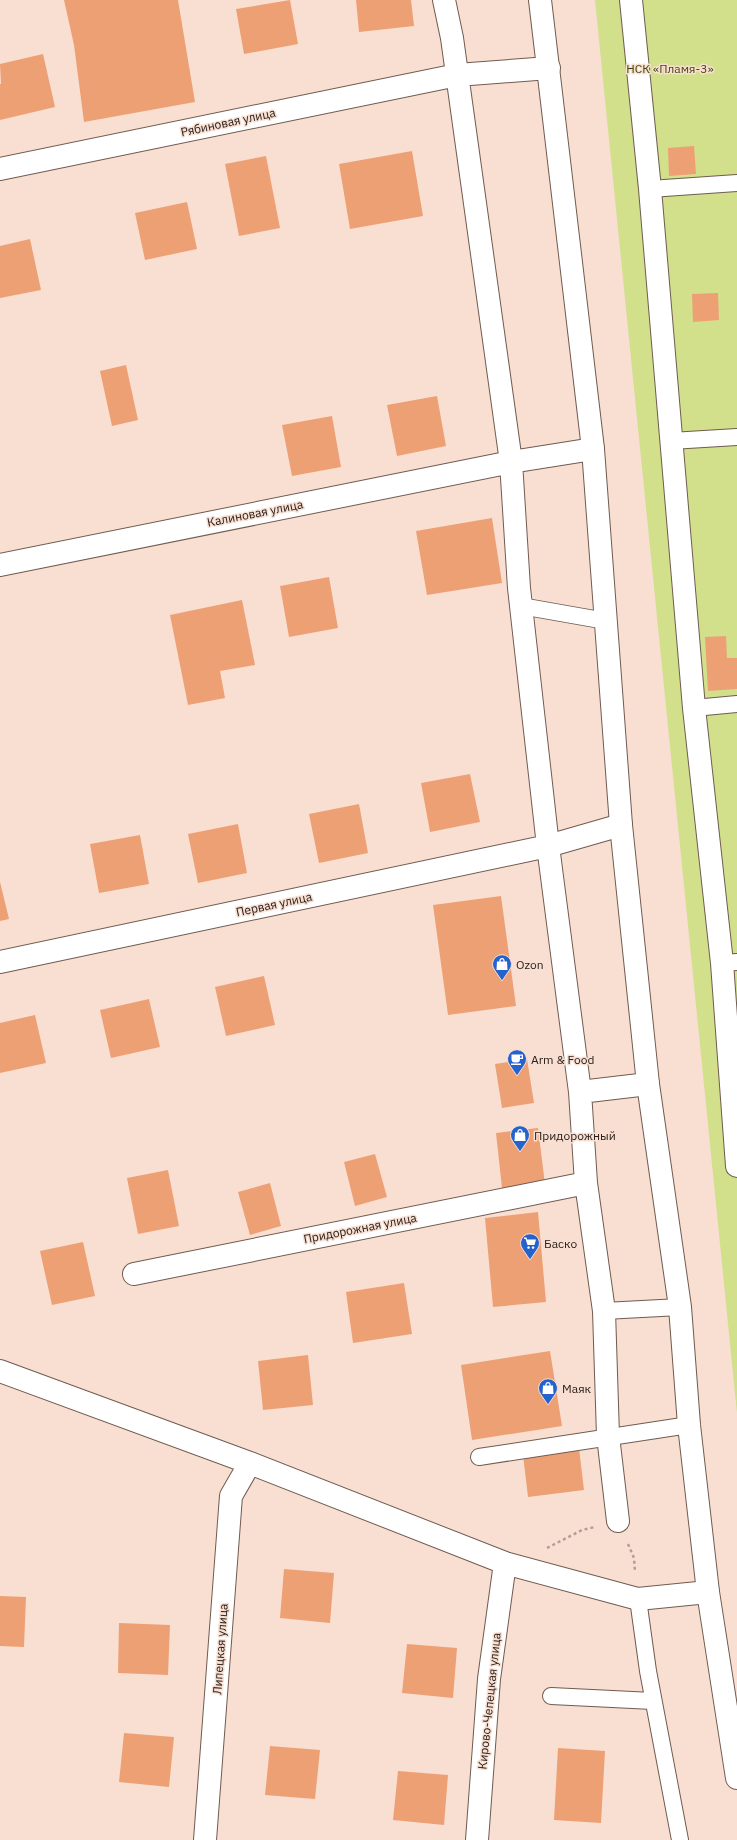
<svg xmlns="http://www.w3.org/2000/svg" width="737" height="1840" font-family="'IBM Plex Sans',sans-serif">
<rect width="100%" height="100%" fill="#f8dfd2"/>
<!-- green -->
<path fill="#d2df8b" d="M595,0H737V1413Z"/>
<!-- building -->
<path fill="#eea075" d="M64,0H178L195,102L84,122L74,45Z
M290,0L298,44L244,54L236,9Z
M356,0H411L414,26L359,32Z
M43,54L55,107L0,120V84H1L0,64Z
M694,146L696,174L669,176L668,148Z
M412,151L423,216L350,229L339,164Z
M266,156L280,228L239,236L225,164Z
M187,202L197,249L145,260L135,213Z
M30,239L41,290L0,298V246Z
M718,293L719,320L693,322L692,294Z
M126,365L138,420L112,426L100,371Z
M437,396L446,446L397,456L387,405Z
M332,416L341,467L292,476L282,425Z
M492,518L502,583L427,595L416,531Z
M329,577L338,628L289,637L280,586Z
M242,600L255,665L220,671L225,698L188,705L170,615Z
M726,636L727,658H737V689L708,691L705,637Z
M470,774L480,822L430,832L421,783Z
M359,804L368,853L319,863L309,814Z
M238,824L247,873L198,883L188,834Z
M140,835L149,884L99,893L90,844Z
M0,882L9,919L0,921Z
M501,896L516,1006L448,1015L433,905Z
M264,976L275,1025L226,1036L215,987Z
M149,999L160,1047L111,1058L100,1010Z
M35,1015L46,1063L0,1073V1023Z
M527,1059L534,1103L502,1108L495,1064Z
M538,1128L545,1184L502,1188L496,1133Z
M375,1154L387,1197L355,1206L344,1162Z
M168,1170L179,1226L138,1234L127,1178Z
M270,1183L281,1226L250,1235L238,1192Z
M538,1212L546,1302L493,1307L485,1218Z
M83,1242L95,1296L52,1305L40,1251Z
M404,1283L412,1334L353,1343L346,1292Z
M550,1351L562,1426L472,1440L461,1365Z
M308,1355L313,1405L263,1410L258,1361Z
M579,1448L584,1490L528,1497L523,1455Z
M284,1569L334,1573L330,1623L280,1618Z
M0,1596L26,1597L24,1647L0,1646Z
M119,1623L170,1625L168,1675L118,1673Z
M407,1644L457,1648L453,1698L402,1693Z
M124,1733L174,1737L169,1787L119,1782Z
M270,1746L320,1750L315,1799L265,1795Z
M558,1748L605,1751L601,1823L554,1820Z
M398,1771L448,1775L444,1825L393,1820Z"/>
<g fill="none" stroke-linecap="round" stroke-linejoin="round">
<defs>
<path id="service" d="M650,189L737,183
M671,441L737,437
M521,606L606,621
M694,708L737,704
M722,963L737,962
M604,1311L680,1307
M479,1457L689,1425
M638,1599L648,1671L680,1840
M551,1696L653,1701"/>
<path id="minor" d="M444,0L452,38L511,462L519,588L548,846L580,1092L586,1183L604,1311L608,1436L618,1521
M631,0L650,189L694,708L722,963L737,1166
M0,169L457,75L549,68
M0,565L511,462L593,449
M0,962L548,846L621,825
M580,1092L648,1084
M134,1274L586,1183
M0,1371L250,1463L505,1563L638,1599L708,1592
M205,1840L231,1496L250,1463
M477,1840L489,1679L505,1563"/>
<path id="tertiary" d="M540,0L593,449L621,825L648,1084L680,1307L689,1425L708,1592L737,1778"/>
</defs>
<!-- service casing -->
<use href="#service" stroke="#705b50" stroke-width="18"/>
<!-- minor casing -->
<use href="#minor" stroke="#705b50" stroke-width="24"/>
<!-- tertiary casing -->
<use href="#tertiary" stroke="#705b50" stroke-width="24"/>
<!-- path -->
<path stroke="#b29f95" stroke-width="2.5" stroke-dasharray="3 3" stroke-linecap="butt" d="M628,1544L634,1558L635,1572
M547,1548L582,1530L595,1527"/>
<!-- service -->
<use href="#service" stroke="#fff" stroke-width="16"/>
<!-- minor -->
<use href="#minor" stroke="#fff" stroke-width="22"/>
<!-- tertiary -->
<use href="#tertiary" stroke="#fff" stroke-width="22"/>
</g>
<!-- icons -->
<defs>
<symbol id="shop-pin" viewBox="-11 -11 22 30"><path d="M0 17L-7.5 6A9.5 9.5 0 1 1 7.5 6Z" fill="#2462ce" stroke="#f8dfd2"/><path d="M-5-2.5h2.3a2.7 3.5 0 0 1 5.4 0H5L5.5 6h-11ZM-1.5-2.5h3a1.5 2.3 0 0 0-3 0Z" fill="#fff"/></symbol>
<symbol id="cafe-pin" viewBox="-11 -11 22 30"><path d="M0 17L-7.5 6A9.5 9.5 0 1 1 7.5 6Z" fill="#2462ce" stroke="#f8dfd2"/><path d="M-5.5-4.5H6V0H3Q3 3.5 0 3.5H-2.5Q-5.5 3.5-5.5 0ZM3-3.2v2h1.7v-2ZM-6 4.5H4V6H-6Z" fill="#fff"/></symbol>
<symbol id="supermarket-pin" viewBox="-11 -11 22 30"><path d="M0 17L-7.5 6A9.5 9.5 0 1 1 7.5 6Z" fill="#2462ce" stroke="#f8dfd2"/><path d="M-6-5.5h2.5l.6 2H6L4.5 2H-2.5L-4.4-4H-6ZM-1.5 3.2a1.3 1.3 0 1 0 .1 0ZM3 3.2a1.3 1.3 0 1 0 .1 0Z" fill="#fff"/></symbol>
</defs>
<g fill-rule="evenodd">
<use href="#shop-pin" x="491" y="953" width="22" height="30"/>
<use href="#cafe-pin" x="506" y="1048" width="22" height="30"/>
<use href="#shop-pin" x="509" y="1124" width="22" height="30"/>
<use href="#supermarket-pin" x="519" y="1232" width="22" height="30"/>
<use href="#shop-pin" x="537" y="1377" width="22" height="30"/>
</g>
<g text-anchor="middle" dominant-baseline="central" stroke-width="3" stroke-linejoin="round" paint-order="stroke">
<!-- park labels -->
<g font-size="12" fill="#3f4603" stroke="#f8dfd2">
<text x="670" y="68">НСК «Пламя-3»</text>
</g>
<!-- street labels -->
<g font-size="12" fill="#29201b" stroke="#f8dfd2">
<text transform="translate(228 122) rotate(-12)">Рябиновая улица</text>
<text transform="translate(255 513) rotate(-11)">Калиновая улица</text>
<text transform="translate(274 904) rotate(-12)">Первая улица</text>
<text transform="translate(360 1228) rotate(-11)">Придорожная улица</text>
<text transform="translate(220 1649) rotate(-86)">Липецкая улица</text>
<text transform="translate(489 1701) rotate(-84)">Кирово-Чепецкая улица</text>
</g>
<!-- poi labels -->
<g font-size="12" fill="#29201b" stroke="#f8dfd2" text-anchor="start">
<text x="516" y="964">Ozon</text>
<text x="531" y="1059">Arm &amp; Food</text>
<text x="534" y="1135">Придорожный</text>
<text x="544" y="1243">Баско</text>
<text x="562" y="1388">Маяк</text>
</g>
</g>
</svg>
